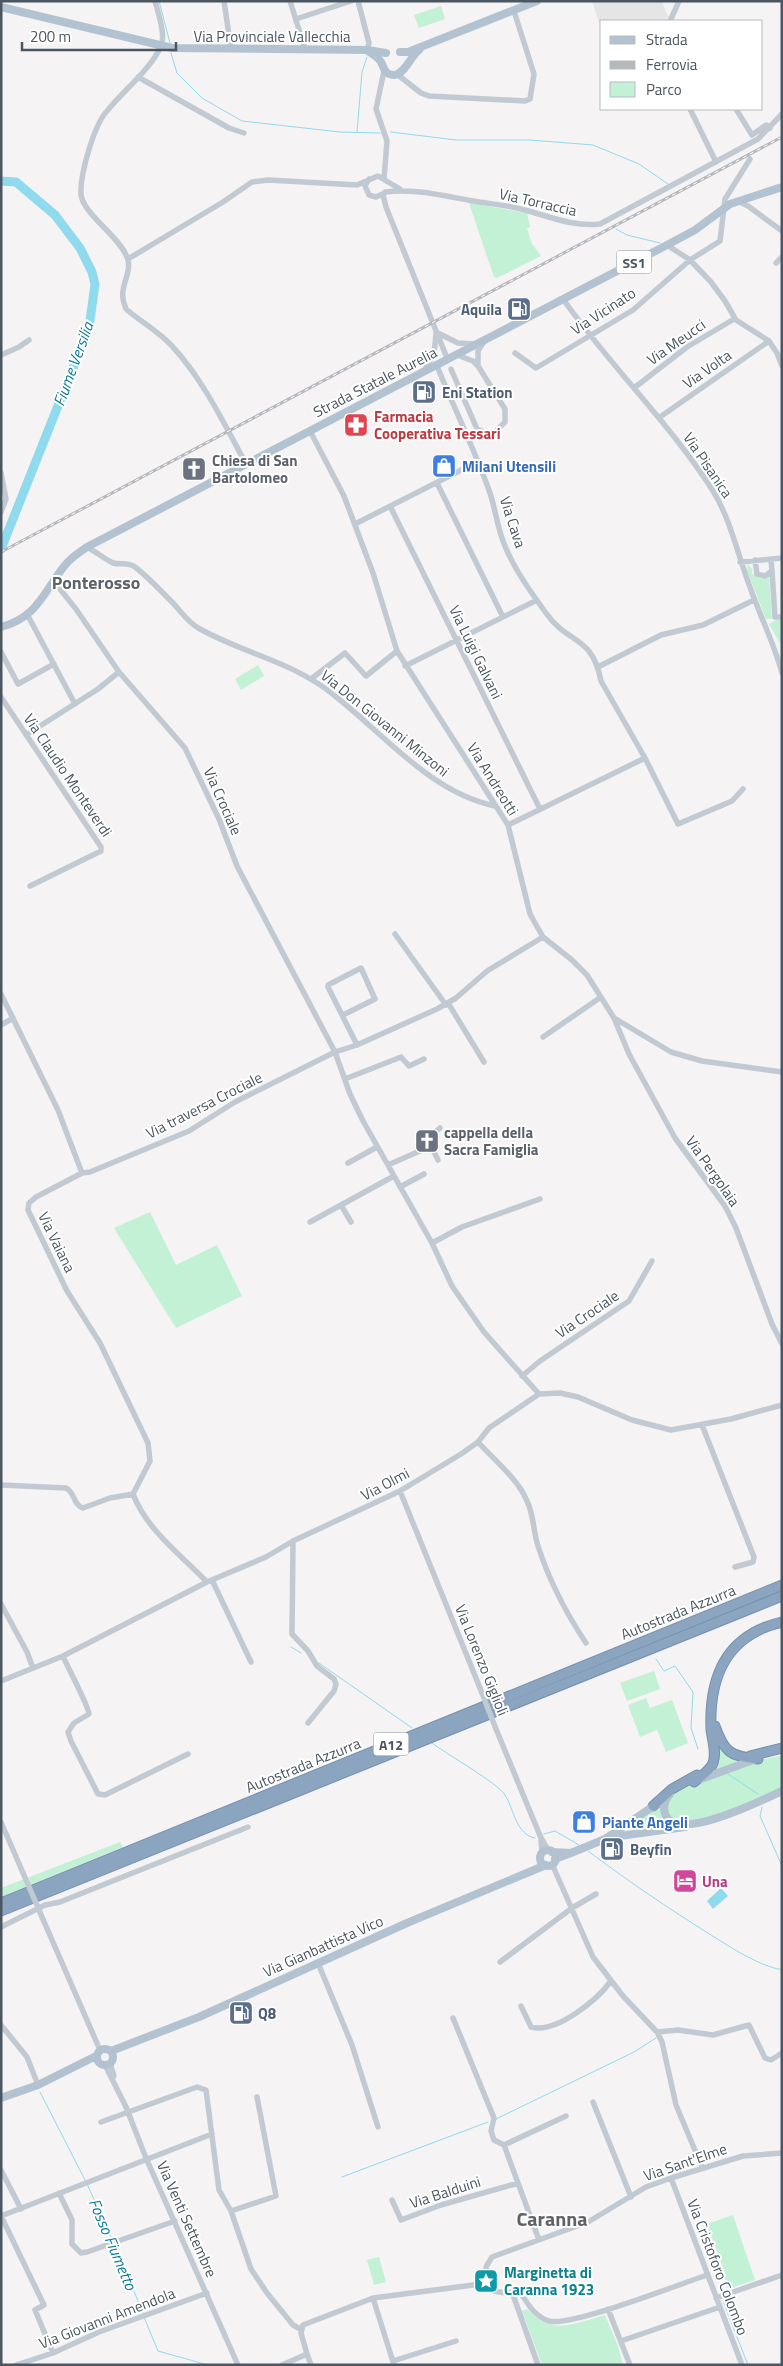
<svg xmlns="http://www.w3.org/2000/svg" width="783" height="2366" font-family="'Titillium Web',sans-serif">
<rect width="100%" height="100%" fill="#f5f3f3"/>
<!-- education -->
<path fill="#e6e4e5" d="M592,1H662L668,17L666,21H602V31Z"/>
<!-- green -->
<path fill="#c3f1d5" d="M441,6L445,19L419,28L414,15Z
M469,203L527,213L530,227L527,228L532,244L541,256L497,278L494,277Z
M748,564L752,569V574C758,575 761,581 769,577L772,619H766L747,570Z
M776,620H782V647L769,624Z
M258,665L264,676L241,690L235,679Z
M150,1212L176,1265L217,1245L242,1296L176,1328L114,1228Z
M654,1671L660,1689L627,1701L620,1683Z
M646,1698L650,1708L672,1700L688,1743L666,1752L657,1730L640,1737L628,1705Z
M716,1741L741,1761L712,1771Z
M782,1756V1789C761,1798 710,1821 689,1822C680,1822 674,1820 667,1814C668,1809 667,1803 669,1799C677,1786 765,1756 782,1756Z
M666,1798L663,1805L676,1825L643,1829L641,1819Z
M120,1842L123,1847L1,1897V1888Z
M733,2215L755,2280L728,2289L724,2277L726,2276L707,2224Z
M379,2257L386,2282L374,2285L367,2260Z
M527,2309C551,2336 574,2324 605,2315L618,2346L623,2365H542L522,2311Z"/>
<!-- water -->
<path fill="#90daee" d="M721,1888L728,1896L713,1909L707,1901Z"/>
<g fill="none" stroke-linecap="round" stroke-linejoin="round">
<!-- stream -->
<path stroke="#90daee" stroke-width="1" d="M159,1L170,43
M171,53L177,73L202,98L242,121L340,132L380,133
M357,132L362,72L367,57
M391,132L456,140H530L593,145L639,164L668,184
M616,229L627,235L660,243
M291,1647L301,1653
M656,1659L664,1671L675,1666L693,1692L691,1728L698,1749
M319,1663L412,1728
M432,1743C445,1753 499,1784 505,1795C514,1809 516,1835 535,1838
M728,1774L758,1794
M762,1807L760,1816L782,1866
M544,1834L555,1831L579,1845
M588,1851C628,1881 668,1908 711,1935C732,1948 757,1965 782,1970
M40,2092L85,2180
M496,2119L634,2052L656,2038
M342,2177L488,2122
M87,2184L112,2239
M115,2245L143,2313
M723,2301L748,2365
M144,2317L158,2351L208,2365"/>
<!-- river -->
<path stroke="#90daee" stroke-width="9" d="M1,181L16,182L55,215L80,248L92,272L95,284L89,328L1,549"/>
<defs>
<path id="highway" d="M715,1726C724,1752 731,1757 758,1759
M750,1756L782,1748
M694,1782C701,1776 710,1771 713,1763C717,1752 712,1740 711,1729C709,1677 726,1635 782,1622
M653,1806L672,1789L697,1775
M1,1903L782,1585
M1,1911L782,1596"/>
</defs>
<!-- highway casing -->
<use href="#highway" stroke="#7690ad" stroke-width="11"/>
<!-- minor -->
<path stroke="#c1cad2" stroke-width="5.5" d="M155,1C158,13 166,35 161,46C151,69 123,91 107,111C94,125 80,174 81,194C82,213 119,236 127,257C132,269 124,280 123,291C122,297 124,304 126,309C141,322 158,331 172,346C202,378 225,425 246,464
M224,1L231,49
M290,1L305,49
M358,1L369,43L367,50
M296,19L351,1
M670,21L679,1
M398,75L421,93L429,96L525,101L530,99L534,74L514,11
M138,77L229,128L244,133
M690,109L716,162
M736,109L752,135L766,125L770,128
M369,179L365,186L369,195L376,197L385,193
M384,179L387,141L376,109L384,71
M385,192C414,188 444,196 473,201C490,204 508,205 525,210C551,217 573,227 600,224L758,139L782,114
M383,195L386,207L447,358
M738,201L748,206L782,231
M667,245L690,260L711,282L725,301L736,320L769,341L777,353L782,366
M128,259L223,202L252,182L268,180L357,185L378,176L400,189
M776,263L782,257
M563,299C610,366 669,422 713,491C731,520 738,556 750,587C760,616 774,643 782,673
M436,332L458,343L476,344
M515,353L536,368L633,310L690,260L720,241L725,199L750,159
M1,355L19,347L29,340
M437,366C454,408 475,450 490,493C495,508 497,525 503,541C512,566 530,591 546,613C568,645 592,634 601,681L645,758
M478,366V351L485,340
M451,369L477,429L486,433L495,432L505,422V409L478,366L473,361L457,355
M424,371L434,354L436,334
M634,388L687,347L734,319
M660,417L769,341
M310,431L344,496L373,573L397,651L508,825L530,914L543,937L572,960L587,975L614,1018L671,1052L702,1061L782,1072
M1,473L6,499L1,512
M437,483L503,617
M390,506L540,809
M355,524L477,462
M87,547C96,552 105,559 113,563C120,565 129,562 135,567C148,577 159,589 171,601C181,611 187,622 200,629C245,654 294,662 335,696C385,735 430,792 495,806
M755,560L757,574L765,576L772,571L771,559
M740,562L782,558
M772,571L775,617H782
M52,584L59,588L76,609L119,672L185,748L219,819L237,866L335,1052L235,1102L189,1131L90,1172L82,1173
M27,614L75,704
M1,652L18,684L54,664
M405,666L537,600
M598,667L661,635L703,625L754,600
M311,679L345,653L366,676L397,651
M1,697L101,847V851L30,886
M26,735L98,689L119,672
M508,825L645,758L678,824L732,801L743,789
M395,934L446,1005
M1,994L58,1110L82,1173L36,1197L29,1203L28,1210L67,1291L100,1343L148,1443L150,1461L133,1494
M448,1003L484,1062
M343,1015L375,999L361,968L328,985V987L357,1045
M614,1018L629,1054L675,1138L725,1206L736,1228L772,1324L782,1344
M1,1025L13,1018
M543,1037L601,997
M345,1079L401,1057L409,1066L424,1059
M431,1146L433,1142L431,1136L440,1128
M348,1163L377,1147
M388,1165L431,1146L438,1160
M400,1187L424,1174
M341,1205L351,1222
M310,1222L394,1176
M432,1243L462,1227L540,1199
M522,1376L540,1361L629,1301L652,1261
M539,1394L484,1332L452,1286L432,1243L363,1121L350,1094L335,1052L357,1045L437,1009L456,998L487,971L543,937
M702,1425L754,1557L753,1562L735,1567
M478,1442C494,1460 518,1479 527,1501C534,1515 533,1531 538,1546C549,1580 566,1613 586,1643
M1,1485L66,1488C75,1492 73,1505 83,1508L110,1498L133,1494C146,1529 181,1555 207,1582
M400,1491L480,1688
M293,1541L292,1634L308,1651L317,1666L334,1679L336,1684L334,1691L308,1723
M212,1580L251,1662
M1,1604L27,1652L33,1668
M63,1656C68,1668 89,1707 89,1714L74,1723L68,1732L71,1741L98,1794L105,1795L188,1754
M1,1681L63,1656L207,1582L266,1557L293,1541L400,1491L461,1454L478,1442L489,1428L539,1394L560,1393L578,1397L632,1420L671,1430L731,1419L782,1405
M496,1729L541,1838L548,1850
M1,1822L23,1873
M541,1840L542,1853
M552,1864L593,1957L623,1996L657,2032L662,2042L676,2105L702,2167
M42,1917L100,2050
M1,1927L45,1905L60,1902L248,1827
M500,1962L572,1908L596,1894
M318,1963L352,2045L378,2127
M521,2006L531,2027C556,2034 597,2000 611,1981
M453,2018L494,2118L491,2131L494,2140L504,2145L539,2240
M1,2025L27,2057L38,2085
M657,2032L678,2030L713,2035L749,2025L765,2058L771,2060L782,2053
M110,2063L114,2076
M105,2065L126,2107L146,2158L238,2365
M593,2102L631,2197
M101,2122L197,2087L206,2090L219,2190L231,2211L251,2269L267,2293L293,2325L300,2329
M504,2145L566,2116
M1,2170L21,2209
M671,2178L742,2365
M59,2193L72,2220V2244L81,2253L87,2252L175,2221
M392,2200L401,2220L441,2205L518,2183
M231,2211L276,2196L257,2097
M481,2284L487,2265L492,2257L588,2222L646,2187L671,2178L743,2156L782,2153
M512,2292L538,2365
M373,2298L394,2365
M716,2298L782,2275
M608,2309L630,2365
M621,2341L720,2307
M53,2353L35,2310L44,2305L1,2216L212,2134
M307,2354L311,2365
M393,2361L456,2341
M16,2365L53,2353L99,2332L207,2293
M282,2365L307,2354L301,2333L303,2325L373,2298L481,2284C494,2294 504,2293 520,2292C528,2304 534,2316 549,2321C571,2327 680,2284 707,2275"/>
<!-- major -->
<path stroke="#b3c2d1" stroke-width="8" d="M1,7L172,48L367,50L386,53
M368,51C372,54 379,58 381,62C385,70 385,75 395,75C406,72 410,57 419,50
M400,52H408L537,1
M1,627C39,617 44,590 66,564C72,557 80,552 87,547L667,245L695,230L730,204L782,187
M701,1779L756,1759
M670,1794C665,1800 662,1808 666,1816C679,1842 762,1800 782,1791
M612,1837L685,1827
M540 1858a8 8 0 1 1 16 0a8 8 0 1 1-16 0Z
M552,1852L571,1853L555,1859
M571,1853L605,1839L658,1803
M97 2057a8 8 0 1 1 16 0a8 8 0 1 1-16 0Z
M111,2051L199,2017L407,1923L546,1865
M1,2098L38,2085L96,2056"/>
<!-- highway -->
<use href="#highway" stroke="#8ba5c1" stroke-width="9"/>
<defs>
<path id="rail" d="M1,552L782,137"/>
</defs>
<!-- rail casing -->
<use href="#rail" stroke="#b5b8bd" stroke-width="3"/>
<!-- rail -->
<use href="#rail" stroke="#fff" stroke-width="1" stroke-dasharray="4" stroke-linecap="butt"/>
<!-- minor-bridge -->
<path stroke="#c1cad2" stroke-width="5.5" d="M480,1688L496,1729
M23,1873L42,1917"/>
</g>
<!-- icons -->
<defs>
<symbol id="fuel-square" viewBox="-11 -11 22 22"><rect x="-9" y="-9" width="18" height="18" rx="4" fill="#5c6f8a" stroke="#fff"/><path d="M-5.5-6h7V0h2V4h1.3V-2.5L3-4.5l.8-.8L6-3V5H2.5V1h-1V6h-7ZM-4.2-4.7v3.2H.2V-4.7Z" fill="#fff"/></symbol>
<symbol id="pharmacy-square" viewBox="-11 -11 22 22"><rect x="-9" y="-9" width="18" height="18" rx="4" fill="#e0444e" stroke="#fff"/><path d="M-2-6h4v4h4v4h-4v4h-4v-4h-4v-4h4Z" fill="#fff"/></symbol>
<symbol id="shop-square" viewBox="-11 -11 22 22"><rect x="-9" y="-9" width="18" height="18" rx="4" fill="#3f7fe0" stroke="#fff"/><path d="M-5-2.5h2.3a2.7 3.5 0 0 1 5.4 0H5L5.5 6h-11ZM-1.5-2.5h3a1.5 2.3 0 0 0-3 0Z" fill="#fff"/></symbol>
<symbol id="church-square" viewBox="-11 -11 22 22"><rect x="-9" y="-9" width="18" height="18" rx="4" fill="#6b7280" stroke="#fff"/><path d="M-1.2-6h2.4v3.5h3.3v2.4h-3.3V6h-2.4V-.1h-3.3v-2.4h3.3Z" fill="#fff"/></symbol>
<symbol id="hotel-square" viewBox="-11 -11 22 22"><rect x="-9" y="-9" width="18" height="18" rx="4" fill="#d1479c" stroke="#fff"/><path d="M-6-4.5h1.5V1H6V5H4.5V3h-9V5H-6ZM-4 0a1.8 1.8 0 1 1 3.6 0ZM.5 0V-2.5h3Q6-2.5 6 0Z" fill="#fff"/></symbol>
<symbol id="sight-square" viewBox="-11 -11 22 22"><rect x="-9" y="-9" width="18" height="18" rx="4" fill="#0f9aa8" stroke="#fff"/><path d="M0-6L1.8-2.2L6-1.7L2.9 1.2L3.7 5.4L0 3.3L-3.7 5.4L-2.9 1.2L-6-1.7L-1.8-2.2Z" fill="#fff"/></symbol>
</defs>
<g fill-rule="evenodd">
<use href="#fuel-square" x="505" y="295" width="28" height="28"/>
<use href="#fuel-square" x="410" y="378" width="28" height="28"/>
<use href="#pharmacy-square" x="342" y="411" width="28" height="28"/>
<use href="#shop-square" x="430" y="452" width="28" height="28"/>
<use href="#church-square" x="180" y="455" width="28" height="28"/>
<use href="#church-square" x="413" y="1127" width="28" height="28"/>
<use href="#shop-square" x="570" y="1808" width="28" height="28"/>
<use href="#fuel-square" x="598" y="1835" width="28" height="28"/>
<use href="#hotel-square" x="671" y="1867" width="28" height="28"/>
<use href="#fuel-square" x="227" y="1999" width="28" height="28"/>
<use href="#sight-square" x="472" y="2267" width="28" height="28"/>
</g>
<g text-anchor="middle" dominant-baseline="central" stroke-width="4" stroke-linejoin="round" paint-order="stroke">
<!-- shield labels -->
<g fill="#fff" stroke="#808990" stroke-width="1">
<rect x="616.5" y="250.5" width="35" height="23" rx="4"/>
<rect x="373.5" y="1732.5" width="35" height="23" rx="4"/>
</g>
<g font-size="14" font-weight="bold" fill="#4a5661">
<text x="634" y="262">SS1</text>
<text x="391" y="1744">A12</text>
</g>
<!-- street labels -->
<g font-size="15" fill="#4a5661" stroke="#fff">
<text x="272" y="36">Via Provinciale Vallecchia</text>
<text transform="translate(538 202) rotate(13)">Via Torraccia</text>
<text transform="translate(603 311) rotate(-33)">Via Vicinato</text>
<text transform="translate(676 342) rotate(-35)">Via Meucci</text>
<text transform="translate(707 369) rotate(-35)">Via Volta</text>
<text transform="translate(375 382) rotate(-27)">Strada Statale Aurelia</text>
<text transform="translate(708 465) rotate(56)">Via Pisanica</text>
<text transform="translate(513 522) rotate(72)">Via Cava</text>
<text transform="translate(476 652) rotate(64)">Via Luigi Galvani</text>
<text transform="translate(385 723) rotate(39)">Via Don Giovanni Minzoni</text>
<text transform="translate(68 775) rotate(56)">Via Claudio Monteverdi</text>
<text transform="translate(493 779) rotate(58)">Via Andreotti</text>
<text transform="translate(223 801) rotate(66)">Via Crociale</text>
<text transform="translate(204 1105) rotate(-27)">Via traversa Crociale</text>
<text transform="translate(713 1171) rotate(55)">Via Pergolaia</text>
<text transform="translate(57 1242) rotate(64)">Via Vaiana</text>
<text transform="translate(587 1314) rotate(-34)">Via Crociale</text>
<text transform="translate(385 1484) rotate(-28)">Via Olmi</text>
<text transform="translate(678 1612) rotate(-22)">Autostrada Azzurra</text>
<text transform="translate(482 1660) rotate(68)">Via Lorenzo Giglioli</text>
<text transform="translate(303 1765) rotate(-22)">Autostrada Azzurra</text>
<text transform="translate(323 1946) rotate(-24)">Via Gianbattista Vico</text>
<text transform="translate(685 2162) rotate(-19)">Via Sant'Elme</text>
<text transform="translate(445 2192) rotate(-18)">Via Balduini</text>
<text transform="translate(187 2219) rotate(66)">Via Venti Settembre</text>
<text transform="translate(718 2267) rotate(69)">Via Cristoforo Colombo</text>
<text transform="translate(107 2318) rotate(-21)">Via Giovanni Amendola</text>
</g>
<!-- service labels -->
<g font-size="15" font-weight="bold" fill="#4e5e75" stroke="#fff" text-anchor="start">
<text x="502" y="309" text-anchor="end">Aquila</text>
<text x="442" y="392">Eni Station</text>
<text x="630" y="1849">Beyfin</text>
<text x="258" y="2013">Q8</text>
</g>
<!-- health labels -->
<g font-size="15" font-weight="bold" fill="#be3a42" stroke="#fff" text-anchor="start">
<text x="374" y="416">Farmacia<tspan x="374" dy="17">Cooperativa Tessari</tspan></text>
</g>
<!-- worship labels -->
<g font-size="15" font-weight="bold" fill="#5b616d" stroke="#fff" text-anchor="start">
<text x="212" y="460">Chiesa di San<tspan x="212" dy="17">Bartolomeo</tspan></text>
<text x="444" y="1132">cappella della<tspan x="444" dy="17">Sacra Famiglia</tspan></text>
</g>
<!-- shop labels -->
<g font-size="15" font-weight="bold" fill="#366cbe" stroke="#fff" text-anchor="start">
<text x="462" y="466">Milani Utensili</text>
<text x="602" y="1822">Piante Angeli</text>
</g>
<!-- hotel labels -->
<g font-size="15" font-weight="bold" fill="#b23c85" stroke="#fff" text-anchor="start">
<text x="702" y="1881">Una</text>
</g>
<!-- culture labels -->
<g font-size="15" font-weight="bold" fill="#0d838f" stroke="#fff" text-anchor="start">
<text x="504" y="2272">Marginetta di<tspan x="504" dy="17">Caranna 1923</tspan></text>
</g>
<!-- water labels -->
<g font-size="16" font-style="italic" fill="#0c7c9b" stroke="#fff">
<text transform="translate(73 364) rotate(-70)">Fiume Versilia</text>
<text transform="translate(113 2244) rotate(67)">Fosso Fiumetto</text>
</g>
<!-- quarter labels -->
<g font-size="18" font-weight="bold" fill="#5f6368" stroke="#fff">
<text x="96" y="582">Ponterosso</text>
</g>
<!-- district labels -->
<g font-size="20" font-weight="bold" fill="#5f6368" stroke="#fff">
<text x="552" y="2218">Caranna</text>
</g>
</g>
<!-- border -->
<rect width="783" height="2366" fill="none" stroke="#4a5661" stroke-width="5"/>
<!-- legend -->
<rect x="600" y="20" width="162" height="90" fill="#ffffff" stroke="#b7bbc0"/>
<rect x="610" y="36" width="25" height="8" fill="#b3c2d1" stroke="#b7bbc0"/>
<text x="646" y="45" font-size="15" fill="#4a5661">Strada</text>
<rect x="610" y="61" width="25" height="8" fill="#b5b8bd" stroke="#b7bbc0"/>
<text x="646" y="70" font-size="15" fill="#4a5661">Ferrovia</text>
<rect x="610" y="82" width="25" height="15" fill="#c3f1d5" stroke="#b7bbc0"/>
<text x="646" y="95" font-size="15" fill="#4a5661">Parco</text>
<!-- scale -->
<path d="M22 42v8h154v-8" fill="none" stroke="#4a5661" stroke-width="2.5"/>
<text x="30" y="42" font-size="15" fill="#4a5661" stroke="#ffffff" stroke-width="4" paint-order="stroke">200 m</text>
</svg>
